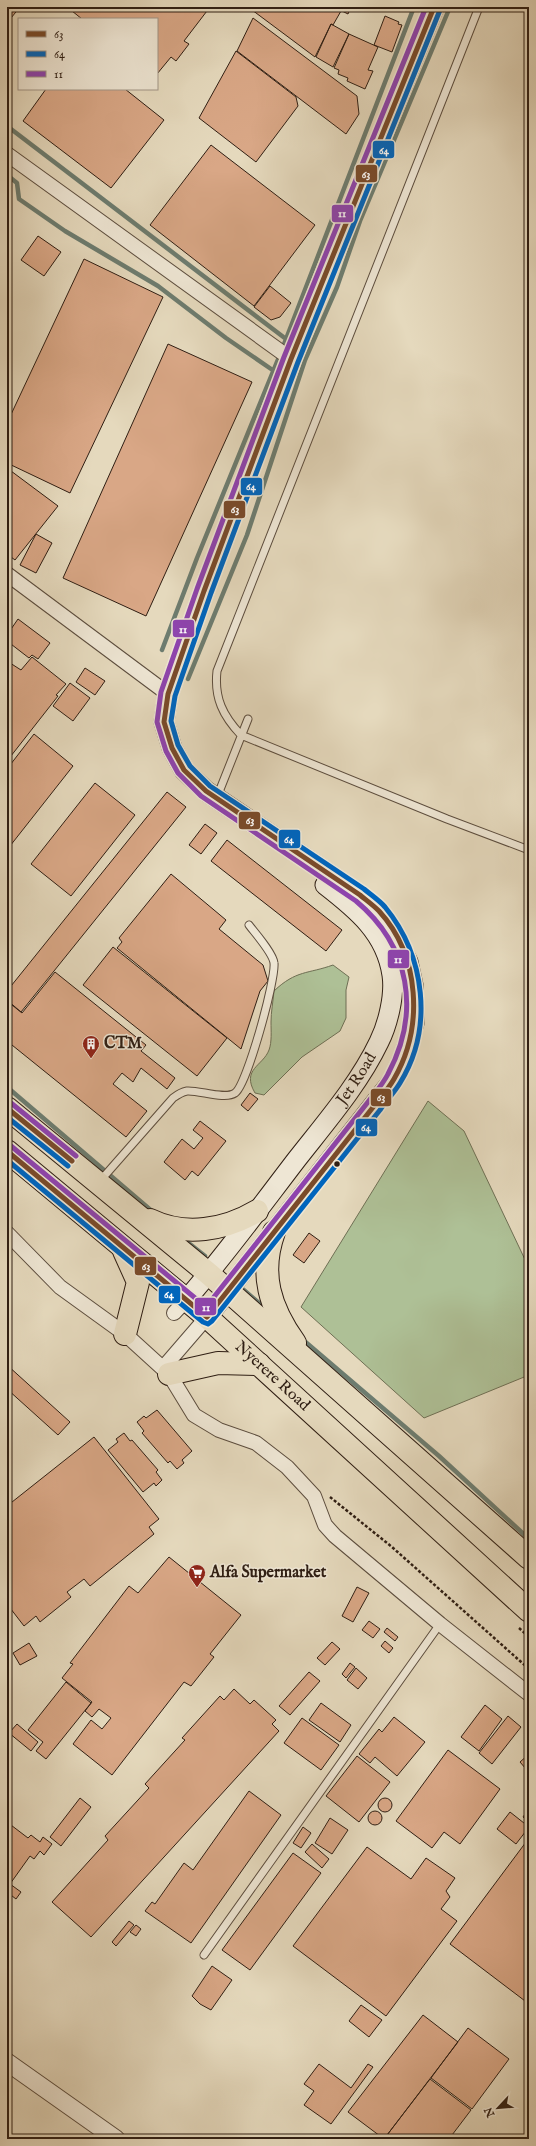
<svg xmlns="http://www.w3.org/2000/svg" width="536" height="2146" font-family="'IM FELL English',serif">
<rect width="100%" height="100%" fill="#e5d9bd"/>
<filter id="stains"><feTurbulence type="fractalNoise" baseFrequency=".005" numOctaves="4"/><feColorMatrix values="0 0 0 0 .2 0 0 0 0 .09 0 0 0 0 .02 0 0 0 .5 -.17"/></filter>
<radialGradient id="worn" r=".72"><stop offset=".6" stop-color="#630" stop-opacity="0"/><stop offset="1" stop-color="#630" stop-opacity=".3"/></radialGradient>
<!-- green -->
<path fill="#aec096" stroke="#6e6f54" d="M333,965L349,977L346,990V1018L340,1031L302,1057L264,1095L255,1093C241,1069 263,1066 269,1050C272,1042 271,1031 271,1022C271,1012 273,1002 274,991C296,970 308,974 333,965Z
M428,1101L464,1131L529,1268V1375L424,1418L301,1307Z"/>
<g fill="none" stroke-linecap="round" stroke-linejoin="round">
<!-- stream -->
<path stroke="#6d7c6f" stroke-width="4.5" d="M7,126L286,339
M7,175L17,183L19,199L65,231L158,286L226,338L274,371
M162,650L197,558L281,352L414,7
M188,679L247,535L305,360L337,287L360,221L450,7
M7,1087L153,1212
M181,1237L205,1256
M238,1285L267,1310
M302,1339L439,1456L529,1539"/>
</g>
<!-- building -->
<path fill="#d9a786" stroke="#2f1e13" d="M7,7H20L11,18L7,15Z
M67,7H210L184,41L189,44L176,61L171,57L157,74V19H82Z
M248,7H333L341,11L333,25L331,24L315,57Z
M334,7H351L348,14Z
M385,16L399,22L398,24L402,25L392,52L374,45Z
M253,18L357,96L359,114L346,134L237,51Z
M331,24L349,34L333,67L316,57Z
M349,34L378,47L368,70L373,71L365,89L347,81L348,78L338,74L339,70L334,68Z
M236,51L296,97L298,106L256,162L199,118Z
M46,89H125L164,120L111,188L23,121Z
M211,145L315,225L254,306L150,225Z
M38,236L61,252L44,276L21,260Z
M84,259L163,297L70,493L7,463V423Z
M270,286L291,303L280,317L271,320L254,307Z
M168,344L252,382L146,616L63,578Z
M7,468L58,506L15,560L7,554Z
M36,534L52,543L36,573L20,565Z
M18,619L50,643L38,659L32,655L29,658L7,641V635Z
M32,657L66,684L56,695L58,696L7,761V661L21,670Z
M85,668L105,681L95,695L76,682Z
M70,683L90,698L73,721L53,706Z
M34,734L73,766L10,846L7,844V769Z
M95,783L135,815L71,896L31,864Z
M167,792L186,807L21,1012L7,1000V991Z
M205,824L217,833L201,854L189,845Z
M227,840L342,930L326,951L211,861Z
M171,874L226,920L219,929L263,965L268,981L260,991L241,1049L117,948L122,942L119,938Z
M113,947L227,1038L197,1076L83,985Z
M55,972L146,1045L141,1051L175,1078L167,1089L141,1068L133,1082L122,1073L113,1084L147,1111L126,1137L7,1041V1001L22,1013Z
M250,1093L258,1099L248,1111L241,1105Z
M200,1121L226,1141L198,1176L192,1171L185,1180L164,1162L182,1139L194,1149L203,1138L193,1130Z
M309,1233L320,1241L304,1263L293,1255Z
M7,1365L70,1422L58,1435L7,1389Z
M157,1410L192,1451L182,1460L184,1463L177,1469L170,1461L168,1463L142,1433L144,1431L137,1422L144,1416L146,1418Z
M124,1433L130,1441L132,1440L158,1470L156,1472L162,1480L156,1486L154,1483L143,1492L108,1450L118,1442L116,1439Z
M94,1437L159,1519L149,1527L154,1534L90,1586L84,1579L67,1592L71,1597L40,1622L36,1616L24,1626L7,1604V1506Z
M169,1557L241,1615L210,1654L214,1657L191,1686L184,1682L112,1775L73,1744L91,1720L102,1729L111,1718L99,1709L92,1717L85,1711L92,1702L62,1678L73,1664L70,1663L129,1586L138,1593Z
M357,1587L369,1593L353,1622L342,1616Z
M369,1621L380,1629L373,1638L362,1630Z
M387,1628L398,1637L395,1641L384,1632Z
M385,1641L393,1648L389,1653L381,1646Z
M332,1642L340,1649L325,1665L317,1658Z
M29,1643L37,1656L20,1665L13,1653Z
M350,1663L355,1667L346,1678L342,1674Z
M356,1668L367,1678L358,1689L347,1680Z
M309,1672L320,1681L290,1715L279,1706Z
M66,1682L91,1703L46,1759L36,1751L43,1742L28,1730Z
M234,1689L250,1704L254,1700L276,1720L272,1724L279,1731L91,1937L52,1902L108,1840L105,1836L149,1788L145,1784L185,1740L182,1738L220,1696L224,1700Z
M321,1703L351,1725L340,1742L309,1720Z
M485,1705L502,1719L479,1751L461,1737Z
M508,1716L521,1727L492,1764L479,1753Z
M394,1717L425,1742L397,1776L375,1757L370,1763L359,1754L379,1729L382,1732Z
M302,1718L339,1745L321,1770L284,1743Z
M17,1724L38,1742L31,1751L9,1733Z
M448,1750L500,1789L460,1844L444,1832L432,1848L396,1821Z
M529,1754V1767L526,1769L520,1762Z
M357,1756L390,1782L359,1822L326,1796Z
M249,1791L281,1815L191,1943L145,1911L152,1902L155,1904L184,1863L193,1870Z
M80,1798L91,1807L61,1846L50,1837Z
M378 1805a7 7 0 1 1 14 0a7 7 0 1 1-14 0Z
M529,1808V1822L523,1817Z
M368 1818a7 7 0 1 1 14 0a7 7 0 1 1-14 0Z
M510,1812L529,1827L516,1844L497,1829Z
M330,1818L348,1830L332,1854L315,1843Z
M7,1822L28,1838L31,1835L40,1842L43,1837L52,1844L44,1855L40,1851L34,1859L30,1856L10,1884L21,1892L16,1899L7,1892Z
M303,1827L311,1833L301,1848L293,1843Z
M529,1838V2004L450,1944Z
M312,1844L329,1859L322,1868L305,1852Z
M367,1847L411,1879L426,1858L455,1878L446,1891L450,1897L441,1909L457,1921L386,2016L293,1946Z
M293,1853L321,1873L250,1970L222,1950Z
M129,1921L134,1925L116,1946L112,1942Z
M136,1925L141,1929L136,1936L130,1932Z
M212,1966L232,1980L211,2010L200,2004L192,1996Z
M361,2005L382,2020L369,2037L349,2021Z
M423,2015L458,2042L384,2139L348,2112Z
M468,2028L509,2059L472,2109L431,2078Z
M319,2064L351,2088L368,2064L373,2067L331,2124L304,2105L314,2091L304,2084Z
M430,2079L471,2110L449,2139H384Z"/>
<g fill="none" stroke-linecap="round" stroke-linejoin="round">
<defs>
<path id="service" d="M479,7L217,671C214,698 223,716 241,735L447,819L529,850
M217,797L248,719
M7,860V859
M100,1181L173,1098C177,1095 182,1092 187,1091C199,1090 225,1100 235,1093C247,1085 276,979 274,963C273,953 255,933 249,925
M204,1955L440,1624"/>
<path id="minor" d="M7,154L291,359
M7,574L168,694
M7,1233L60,1287L125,1334L169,1374L194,1415L219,1430L256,1443L287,1467L314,1496L325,1525L335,1536L440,1624L529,1694
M174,1313L187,1299
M163,1368L207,1317"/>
<path id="tertiary" d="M7,2062L116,2139"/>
<g id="secondary">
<path id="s1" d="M187,1299C226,1254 261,1206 297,1159C326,1122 359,1084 379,1042C388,1024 395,995 392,975C386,933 356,909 325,885"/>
<path d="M207,1317L394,1079L405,1054L414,1023L413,985L408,962L395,935L379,911L360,895L206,791L184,770L172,748L164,722L168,694L204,591L291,359L434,7"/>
</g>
<g id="trunk">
<path d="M7,1108L209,1274L529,1558"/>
<path id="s2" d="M7,1151L207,1317L529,1611"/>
<path d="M150,1220C185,1237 225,1230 257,1211"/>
<path d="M274,1232C259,1274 270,1308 295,1343"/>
<path d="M124,1251L138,1282L125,1334"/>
<path d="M169,1374L218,1363L259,1364"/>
</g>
</defs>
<!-- service casing -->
<use href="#service" stroke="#5c4d3e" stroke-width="9"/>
<!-- minor casing -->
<use href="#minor" stroke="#5c4d3e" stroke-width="16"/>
<!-- tertiary casing -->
<use href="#tertiary" stroke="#5c4d3e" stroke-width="19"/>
<!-- secondary casing -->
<use href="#secondary" stroke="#2f1e13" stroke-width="21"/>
<!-- trunk casing -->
<use href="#trunk" stroke="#2f1e13" stroke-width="24"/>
<!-- path -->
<path stroke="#2f1e13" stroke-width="2.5" stroke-dasharray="3 2" stroke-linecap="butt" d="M330,1497L392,1547L529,1669
M519,1628L529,1637"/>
<!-- service -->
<use href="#service" stroke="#eee6d4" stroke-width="7"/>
<!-- minor -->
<use href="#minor" stroke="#eee6d4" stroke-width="14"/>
<!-- tertiary -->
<use href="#tertiary" stroke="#eee6d4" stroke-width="17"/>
<!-- secondary -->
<use href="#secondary" stroke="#eee6d4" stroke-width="19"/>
<!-- trunk -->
<use href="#trunk" stroke="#e5d9bd" stroke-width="22"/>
<defs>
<path id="bus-1" d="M7,1108L72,1161
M7,1151L207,1317L374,1106C381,1097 389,1088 394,1079C424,1027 420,956 379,911C373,905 366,900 360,895L206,791L184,770L172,748L164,722L168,694L204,591L291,359L434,7"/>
<path id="bus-2" d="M7,1117L68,1166
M7,1160L203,1322L208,1324L212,1321L380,1110C386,1101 394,1093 400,1083C434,1028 425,956 385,907C379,900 371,895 364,889L210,786L190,766L178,745L171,721L175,696L211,593L298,362L440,10"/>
<path id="bus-3" d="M11,1103L76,1156
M11,1146L206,1307L368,1102C375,1093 383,1084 388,1074C421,1012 410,946 356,901L201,796L178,773L166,751L157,722L161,692L197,589L284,357L426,7"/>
</defs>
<!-- bus-1 casing -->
<use href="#bus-1" stroke="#eee6d4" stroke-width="8"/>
<!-- bus-2 casing -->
<use href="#bus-2" stroke="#eee6d4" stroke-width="8"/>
<!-- bus-3 casing -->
<use href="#bus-3" stroke="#eee6d4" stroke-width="8"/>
<!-- bus-1 -->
<use href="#bus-1" stroke="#7a4b2a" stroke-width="5"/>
<!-- bus-2 -->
<use href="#bus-2" stroke="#0065bd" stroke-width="5"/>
<!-- bus-3 -->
<use href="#bus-3" stroke="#8e44ad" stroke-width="5"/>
</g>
<!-- icons -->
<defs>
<symbol id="building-pin" viewBox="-11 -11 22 30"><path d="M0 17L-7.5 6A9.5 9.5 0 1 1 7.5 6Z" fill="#8f2418" stroke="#eee6d4"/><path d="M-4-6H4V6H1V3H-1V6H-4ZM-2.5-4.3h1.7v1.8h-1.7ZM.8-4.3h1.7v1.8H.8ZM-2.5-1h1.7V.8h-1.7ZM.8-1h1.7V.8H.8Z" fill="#fff"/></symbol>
<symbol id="supermarket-pin" viewBox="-11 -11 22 30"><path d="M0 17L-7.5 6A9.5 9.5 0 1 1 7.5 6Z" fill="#8f2418" stroke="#eee6d4"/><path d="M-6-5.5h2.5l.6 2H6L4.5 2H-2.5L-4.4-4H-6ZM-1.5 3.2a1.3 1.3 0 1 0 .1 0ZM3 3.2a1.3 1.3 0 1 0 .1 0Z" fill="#fff"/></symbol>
</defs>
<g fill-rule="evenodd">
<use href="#building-pin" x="81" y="1034" width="20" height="27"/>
<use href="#supermarket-pin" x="187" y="1563" width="20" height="27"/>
</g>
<!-- markers -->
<circle fill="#2f1e13" stroke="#eee6d4" stroke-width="1.5" cx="337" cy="1164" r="3.5"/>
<g text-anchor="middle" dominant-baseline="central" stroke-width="3" stroke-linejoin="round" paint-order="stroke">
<!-- poi labels -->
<g font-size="16" font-weight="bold" fill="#2f1e13" stroke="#eee6d4" text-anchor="start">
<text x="104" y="1044">CTM</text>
<text x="210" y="1573">Alfa Supermarket</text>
</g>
<!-- street labels -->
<g font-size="16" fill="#2f1e13" stroke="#eee6d4">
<text stroke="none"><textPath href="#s1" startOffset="278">Jet Road</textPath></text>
<text stroke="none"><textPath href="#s2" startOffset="348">Nyerere Road</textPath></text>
</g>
</g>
<g stroke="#eee6d4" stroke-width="1.5">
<rect x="372" y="140" width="23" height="19" rx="4" fill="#0065bd"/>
<rect x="355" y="164" width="23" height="19" rx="4" fill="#7a4b2a"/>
<rect x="331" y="204" width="23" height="19" rx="4" fill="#8e44ad"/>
<rect x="240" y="477" width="23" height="19" rx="4" fill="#0065bd"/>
<rect x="223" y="500" width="23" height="19" rx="4" fill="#7a4b2a"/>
<rect x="172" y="619" width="23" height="19" rx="4" fill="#8e44ad"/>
<rect x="238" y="811" width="23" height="19" rx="4" fill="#7a4b2a"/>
<rect x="278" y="829" width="23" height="20" rx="4" fill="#0065bd"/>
<rect x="387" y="949" width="23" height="20" rx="4" fill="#8e44ad"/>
<rect x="370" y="1088" width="22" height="19" rx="4" fill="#7a4b2a"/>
<rect x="355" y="1118" width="23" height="19" rx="4" fill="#0065bd"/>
<rect x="134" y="1256" width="23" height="20" rx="4" fill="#7a4b2a"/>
<rect x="158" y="1285" width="23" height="19" rx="4" fill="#0065bd"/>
<rect x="194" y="1297" width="23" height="19" rx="4" fill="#8e44ad"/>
</g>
<g font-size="11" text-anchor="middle" font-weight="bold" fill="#fff">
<text x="384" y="154">64</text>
<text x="366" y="178">63</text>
<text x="342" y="217">11</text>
<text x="251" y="490">64</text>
<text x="235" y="513">63</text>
<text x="183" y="633">11</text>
<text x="250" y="824">63</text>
<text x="289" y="843">64</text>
<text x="398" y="963">11</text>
<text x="381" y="1101">63</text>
<text x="366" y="1131">64</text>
<text x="146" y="1270">63</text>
<text x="169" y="1298">64</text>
<text x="206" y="1311">11</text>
</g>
<!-- margin -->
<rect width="536" height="2146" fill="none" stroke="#e5d9bd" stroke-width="24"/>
<rect x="8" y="8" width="520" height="2130" fill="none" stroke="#2f1e13" stroke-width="2"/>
<rect x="12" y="12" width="512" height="2122" fill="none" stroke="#2f1e13"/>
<!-- legend -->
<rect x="18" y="18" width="140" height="72" fill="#eee6d4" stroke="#a29687"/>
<rect x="26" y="31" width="20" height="6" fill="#7a4b2a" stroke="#a29687"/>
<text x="54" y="38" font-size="12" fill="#2f1e13">63</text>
<rect x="26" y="51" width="20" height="6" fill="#0065bd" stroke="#a29687"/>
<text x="54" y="58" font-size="12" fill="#2f1e13">64</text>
<rect x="26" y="71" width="20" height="6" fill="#8e44ad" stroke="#a29687"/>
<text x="54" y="78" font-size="12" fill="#2f1e13">11</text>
<!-- north arrow -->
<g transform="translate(498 2108) rotate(244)" stroke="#eee6d4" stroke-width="3" paint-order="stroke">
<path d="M0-3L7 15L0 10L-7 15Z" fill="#2f1e13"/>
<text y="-6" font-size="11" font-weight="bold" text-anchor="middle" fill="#2f1e13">N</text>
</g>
<rect width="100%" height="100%" filter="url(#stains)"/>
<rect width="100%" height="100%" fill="url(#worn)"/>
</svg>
